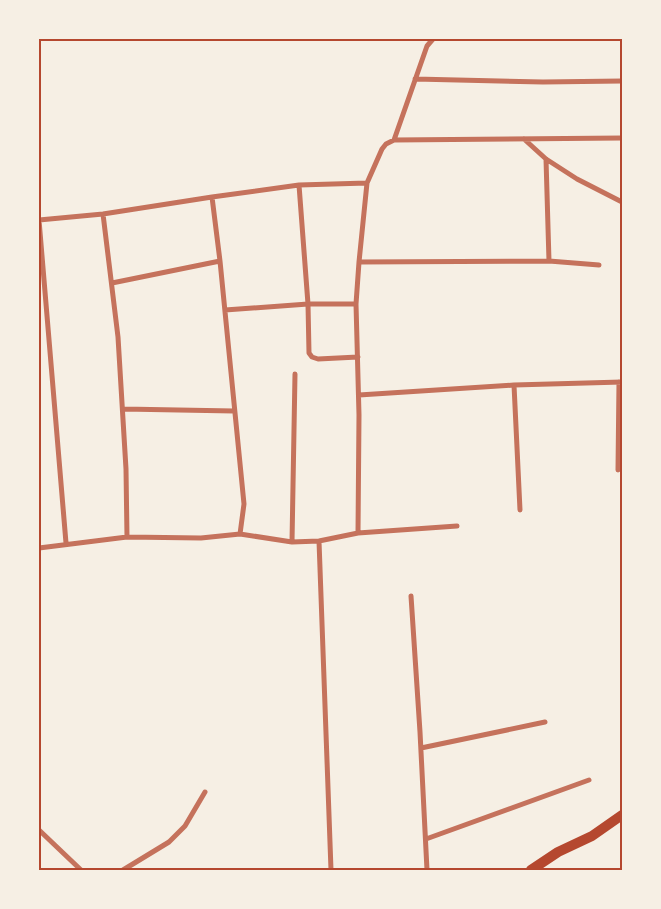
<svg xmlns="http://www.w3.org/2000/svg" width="661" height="909" font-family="'Roboto Serif',serif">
<rect width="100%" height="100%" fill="#f6efe4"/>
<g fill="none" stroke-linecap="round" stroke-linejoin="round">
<!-- minor -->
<path stroke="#c5725c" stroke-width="5" d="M415,79L543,82L622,81
M524,139L546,159L577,179L622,202
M394,140L427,46L433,39
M546,159L549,261
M299,185L308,304L309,353L312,357L318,359L358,357
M212,197L220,261L244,504L240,534
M103,214L118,337L126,469L127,537
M39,220L103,214L212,197L299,185L367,183
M39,220L66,543
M359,262L549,261L599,265
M112,283L220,261
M225,310L308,304H356
M514,385L520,510
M359,395L514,385L622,382
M123,409L234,411
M618,470L619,382
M358,533L359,415L356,304L359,262L367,183L382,149L386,144L394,140L622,138
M319,541L331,870
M292,542L295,374
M39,548L127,537L201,538L240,534L292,542L319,541L358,533L457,526
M411,596L420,732L427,870
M421,748L545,722
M39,830L81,870
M426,839L589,780
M123,870L169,842L185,826L205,792"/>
<!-- secondary -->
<path stroke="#b5482f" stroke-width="10" d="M531,870L558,852L592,836L622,815"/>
</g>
<!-- border -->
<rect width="661" height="909" fill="none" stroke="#f6efe4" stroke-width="80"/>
<rect x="40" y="40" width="581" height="829" fill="none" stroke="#b5482f" stroke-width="2"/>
</svg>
